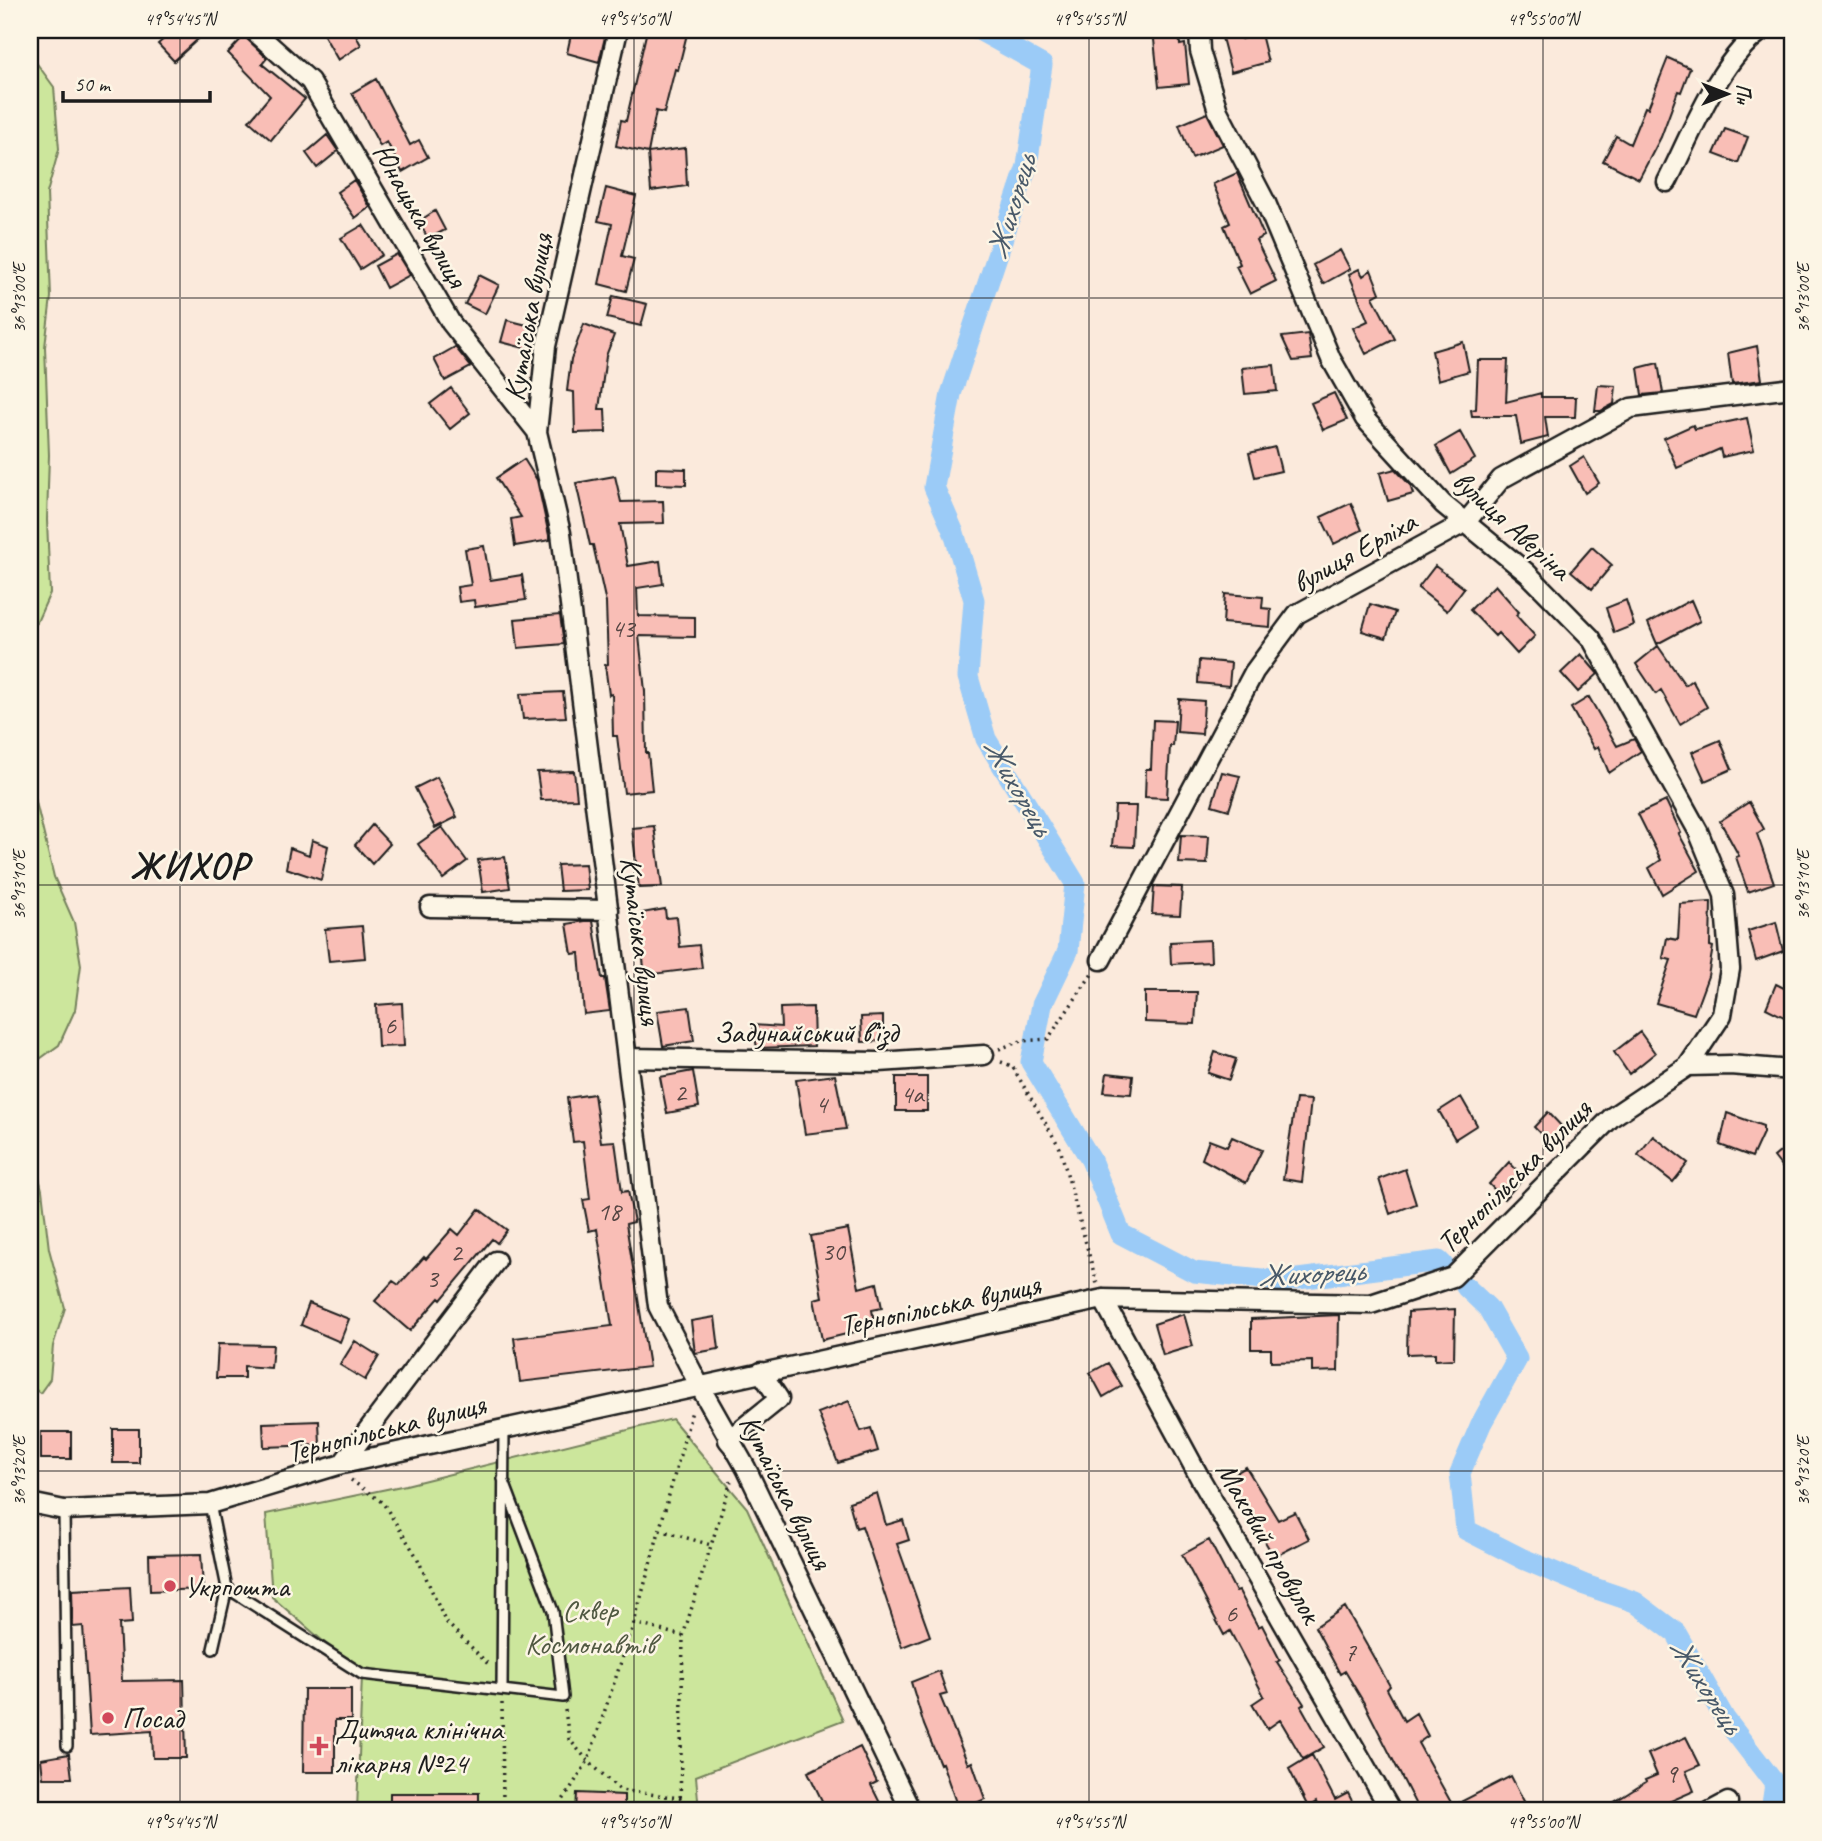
<svg xmlns="http://www.w3.org/2000/svg" width="1822" height="1841" font-family="Caveat,sans-serif">
<rect width="100%" height="100%" fill="#fbeadc"/>
<filter id="ink" filterUnits="userSpaceOnUse"><feTurbulence type="fractalNoise" baseFrequency=".0143" numOctaves="2"/><feDisplacementMap in="SourceGraphic" scale="14" xChannelSelector="R" yChannelSelector="G"/><feConvolveMatrix kernelMatrix="1 2 1 2 8 2 1 2 1" color-interpolation-filters="sRGB"/></filter>
<g filter="url(#ink)">
<!-- green -->
<path fill="#cce69c" stroke="#74815c" stroke-width="2" d="M30,54L54,87L59,149L47,193L51,297L45,347L49,455L47,520L50,593L37,622L30,629Z
M30,777L54,877L74,922L81,965L75,1010L59,1045L30,1066Z
M30,1140L42,1190L49,1249L65,1308L53,1346L50,1379L40,1393L30,1386Z
M672,1419L747,1508L843,1720L696,1776L699,1811H357L362,1675L272,1597L266,1514L406,1485Z"/>
<g fill="none" stroke-linecap="round" stroke-linejoin="round">
<!-- canal -->
<path stroke="#9bcbf7" stroke-width="21" d="M979,30L1042,65L1027,166L951,394L934,487L954,533L974,600L968,677L986,739L1075,883L1068,951L1042,1005L1031,1062L1091,1160L1121,1234L1194,1272L1282,1281L1439,1261L1443,1265
M1466,1287L1488,1308L1517,1359L1481,1424L1460,1473L1466,1530L1523,1559L1585,1585L1635,1602L1676,1633L1725,1719L1775,1784L1771,1811"/>
</g>
<!-- building -->
<path fill="#f9beb6" stroke="#1c1c1c" stroke-width="2" d="M174,30H208L174,61L158,44Z
M321,30H353L361,45L338,60Z
M572,30H593L606,33L599,62L567,53Z
M647,30H688L678,70L675,69L664,113L656,111L648,153L616,146L621,120L626,121Z
M1153,30H1179L1180,45L1185,44L1189,84L1159,87Z
M1220,30H1241L1242,39L1261,34L1268,62L1231,72Z
M244,36L267,58L262,64L305,99L271,140L249,121L270,96L228,53Z
M1668,58L1690,68L1681,92L1678,91L1661,137L1639,179L1603,161L1616,136L1630,144L1645,107L1648,108Z
M376,79L410,145L419,140L428,157L402,172L387,142L380,146L352,93Z
M1207,113L1223,145L1192,158L1179,125Z
M1725,129L1748,137L1738,163L1714,154Z
M327,135L338,151L317,168L306,153Z
M685,148L687,186L651,191L648,153Z
M1237,173L1264,236L1256,240L1276,281L1250,294L1236,266L1240,264L1224,226L1230,223L1213,184Z
M354,180L370,207L355,218L337,192Z
M606,188L636,196L622,256L634,259L626,291L599,284L612,224L598,221Z
M435,211L445,230L428,239L419,221Z
M363,225L382,255L360,269L341,238Z
M1340,250L1350,269L1323,284L1313,265Z
M397,254L410,275L386,288L375,266Z
M1359,269L1363,276L1371,270L1380,293L1373,297L1395,339L1366,354L1353,328L1368,321L1349,274Z
M479,275L499,285L485,314L465,304Z
M613,296L647,304L641,326L607,318Z
M507,320L535,327L528,349L501,342Z
M584,324L614,335L606,356L599,409H605L606,432L575,433L574,392L567,391L571,359Z
M1308,334L1312,359L1293,361L1282,337Z
M1463,342L1469,371L1438,380L1432,351Z
M1757,346L1762,380L1732,384L1728,353Z
M455,347L471,367L445,381L434,359Z
M1478,360H1508L1506,402L1541,393V397H1576L1575,417H1545L1548,437L1521,444L1516,416H1472L1471,410L1476,409Z
M1658,363L1663,393L1642,395L1638,368Z
M1274,365L1277,391L1245,394L1242,368Z
M1598,385L1616,386L1614,404L1601,411H1595Z
M451,388L470,413L450,429L430,404Z
M1334,393L1347,420L1323,430L1311,403Z
M1747,418L1754,450L1722,457L1720,449L1677,468L1664,438L1693,425L1695,429Z
M1460,432L1475,459L1451,474L1436,446Z
M1275,447L1281,471L1255,477L1249,453Z
M1584,457L1599,483L1585,493L1570,466Z
M524,459L537,480L550,540L515,546L511,519L521,517L496,478Z
M656,468L686,469V485L656,484Z
M1395,469L1410,485L1413,494L1388,501L1380,473Z
M615,476L621,502L663,501L664,523L620,524L628,566L660,561L663,584L637,588L638,616L695,617V637L639,636L645,691L646,753H648L652,790L624,793L617,736H613L612,694L609,695L605,665L608,664L606,603L593,545H590L576,483Z
M1351,503L1362,530L1334,544L1321,517Z
M484,546L490,580L522,575L526,600L475,607L474,600L459,602L457,587L471,585L465,549Z
M1592,547L1612,565L1592,589L1571,571Z
M1435,566L1464,588L1447,611L1418,588Z
M1495,585L1519,612L1516,615L1535,636L1517,654L1498,633L1495,636L1470,610Z
M1225,594L1263,597L1262,608L1271,609L1270,627L1223,623Z
M1626,600L1634,625L1614,633L1606,608Z
M1691,600L1700,621L1657,644L1648,623Z
M1370,604L1395,612L1386,638L1362,631Z
M560,615L564,644L518,648L515,619Z
M1658,646L1685,685L1692,680L1707,707L1680,724L1661,690L1656,694L1636,664Z
M1581,654L1598,674L1578,692L1561,673Z
M1199,660L1231,663L1229,686L1198,683Z
M563,692L566,717L523,719L520,694Z
M1589,697L1617,746L1634,739L1641,751L1609,773L1598,746L1594,749L1571,708Z
M1179,699L1204,701L1202,734L1177,732Z
M1153,720L1175,721L1173,746H1170L1167,798L1145,797L1146,769H1151Z
M1720,740L1732,769L1705,781L1692,752Z
M574,771L577,799L541,800L537,772Z
M1222,772L1240,776L1229,810L1212,805Z
M437,777L457,817L435,828L415,788Z
M1666,801L1681,833L1679,834L1699,871L1662,894L1649,868L1661,860L1638,814Z
M1749,802L1764,829L1757,834L1774,883L1748,892L1736,857L1739,856L1720,821Z
M1115,806H1136L1134,847L1112,846Z
M372,825L390,844L372,864L355,845Z
M654,826L662,887L639,888L632,828Z
M442,827L467,861L443,879L418,844Z
M1181,835L1209,836L1207,864L1179,863Z
M312,840L328,846L321,880L286,868L290,848L309,855Z
M505,857L510,888L483,892L478,860Z
M585,864L588,890L560,891L557,865Z
M1154,886L1182,887L1180,915L1152,914Z
M1711,902L1710,946L1713,947L1708,976L1694,1014L1656,1003L1671,960L1663,958L1667,938L1678,940L1680,904Z
M665,909L666,918L677,917L680,947L699,945L702,968L645,975L638,921H643L642,913Z
M585,921H593L602,978H605L610,1011L584,1014L579,953L572,954L567,924Z
M1776,922L1783,951L1756,961L1748,931Z
M362,926L365,958L329,961L325,929Z
M1210,940L1211,962L1171,964L1170,942Z
M1776,984L1792,992V1021L1766,1008Z
M1145,992H1197L1195,1024L1145,1022Z
M402,1003L404,1046L378,1047L376,1005Z
M689,1007L694,1041L663,1046L657,1011Z
M813,1007L814,1046L757,1048L753,1025L781,1027L780,1008Z
M883,1016V1041L862,1042L861,1017Z
M1640,1032L1655,1053L1629,1074L1614,1052Z
M1215,1052L1236,1059L1229,1080L1208,1073Z
M693,1071L699,1107L667,1113L660,1077Z
M1107,1073L1133,1076L1131,1094L1104,1092Z
M835,1075L846,1129L805,1134L796,1080Z
M896,1077H927V1111H896Z
M594,1094L601,1142L615,1141L622,1192L628,1191L634,1222L626,1224L649,1367L520,1382L514,1338L612,1326L597,1229L589,1231L583,1200L590,1199L583,1141L573,1142L567,1098Z
M1461,1097L1477,1125L1455,1139L1439,1111Z
M1296,1099L1311,1100L1302,1182L1283,1179Z
M1548,1112L1567,1132L1553,1147L1534,1127Z
M1727,1113L1763,1126V1133L1752,1157L1720,1145Z
M1653,1136L1688,1163L1673,1182L1638,1155Z
M1232,1137L1262,1150L1246,1183L1202,1159L1209,1140L1227,1147Z
M1792,1142V1180L1774,1157Z
M1509,1162L1524,1178L1504,1199L1489,1184Z
M1405,1169L1416,1204L1390,1214L1379,1179Z
M479,1209L507,1230L497,1243L492,1239L441,1300L439,1298L410,1331L375,1301L393,1281L399,1285L424,1257L426,1259L452,1229L459,1235Z
M848,1229L859,1288L877,1283L882,1308L872,1310L875,1327L822,1340L814,1299L822,1297L811,1236Z
M309,1303L349,1319L340,1342L301,1325Z
M1455,1309L1454,1359L1435,1360V1353L1407,1354L1408,1312Z
M1184,1314L1193,1346L1163,1355L1154,1324Z
M1339,1315L1338,1371L1312,1372V1361L1271,1362V1349H1251V1319Z
M715,1317L719,1349L695,1353L691,1321Z
M355,1341L379,1356L365,1380L340,1365Z
M218,1344L273,1345L271,1368L244,1366V1378H216Z
M1108,1363L1122,1386L1103,1397L1090,1373Z
M849,1401L861,1431L871,1428L878,1451L838,1463L818,1413Z
M319,1421L320,1445L264,1447L263,1423Z
M113,1429H139V1463H113Z
M41,1432H71V1459H41Z
M1246,1467L1278,1520L1295,1512L1309,1539L1274,1557L1228,1478Z
M877,1493L886,1525L903,1520L909,1540L897,1544L930,1636L902,1647L862,1526L856,1528L849,1502Z
M1209,1540L1236,1592L1239,1591L1258,1627L1262,1625L1280,1660L1277,1662L1304,1704L1301,1706L1324,1747L1303,1759L1280,1720L1267,1729L1252,1704L1264,1696L1230,1631L1224,1635L1182,1555Z
M201,1554L203,1589L150,1591L149,1555Z
M130,1587L132,1623L119,1624L122,1681L184,1680L186,1758H153L152,1731L90,1735L83,1626L73,1627L72,1590Z
M1345,1607L1390,1686L1387,1689L1404,1721L1416,1713L1428,1736L1418,1743L1453,1806L1511,1776L1529,1811H1419L1364,1703L1345,1671L1340,1674L1315,1627Z
M939,1671L947,1694L940,1696L968,1764L972,1762L985,1799L959,1811L942,1763L940,1764L924,1725L911,1682Z
M304,1689H351V1720H335V1772H303Z
M1686,1737L1700,1765L1686,1771L1694,1791L1648,1811H1600L1646,1782L1645,1780L1657,1775L1648,1754Z
M860,1747L877,1782L871,1785L884,1811H827L808,1772Z
M69,1754L72,1778H43L41,1759Z
M1312,1755L1335,1800L1348,1793L1357,1811H1316L1319,1810L1316,1802L1308,1807L1289,1769Z
M390,1793H479V1811H390Z
M577,1793L624,1795V1811H576Z"/>
<g fill="none" stroke-linecap="round" stroke-linejoin="round">
<defs>
<path id="lane" d="M210,1504L227,1588L213,1649
M64,1510L67,1746
M227,1588L362,1674L563,1697L553,1611L503,1479
M502,1690L504,1429"/>
<path id="street" d="M253,30L310,81L451,323L537,432
M618,30L546,346L537,432L561,533L658,1306L699,1385L746,1468L911,1811
M1199,30L1200,51L1218,111L1266,203L1331,359L1365,419L1443,504L1527,573L1591,638L1698,831L1724,895L1730,969L1722,1015L1688,1066
M1667,182C1690,137 1720,57 1763,30
M430,907L609,910
M1101,960L1254,672L1297,614L1466,522L1501,479L1631,408L1792,388
M627,1058L879,1062L984,1055
M1103,1299L1200,1478L1391,1811
M733,1446L728,1440L779,1399L761,1372
M342,1464L496,1261
M30,1503L64,1510L210,1504L342,1464L1103,1299L1371,1304L1453,1277L1612,1117L1688,1066L1730,1065L1792,1070
M1711,1811L1728,1802"/>
</defs>
<!-- lane casing -->
<use href="#lane" stroke="#1c1c1c" stroke-width="14"/>
<!-- street casing -->
<use href="#street" stroke="#1c1c1c" stroke-width="23"/>
<!-- path -->
<path stroke="#1c1c1c" stroke-width="3.5" stroke-dasharray="2 5" stroke-linecap="butt" d="M999,1049L1021,1041L1048,1039L1092,974
M1001,1062L1012,1066L1060,1148L1097,1284
M351,1480L383,1503L417,1557L445,1621L488,1664
M660,1530L711,1545
M634,1623L683,1636
M502,1703L503,1807
M565,1710L569,1739L588,1761L620,1790L680,1798L687,1811
M556,1811L588,1761L634,1623L692,1411
M680,1811L683,1636L731,1481"/>
<!-- lane -->
<use href="#lane" stroke="#fcf5e5" stroke-width="9"/>
<!-- street -->
<use href="#street" stroke="#fcf5e5" stroke-width="18"/>
</g>
</g>
<!-- ticks -->
<path fill="none" stroke="#1c1c1c" stroke-width="2" stroke-opacity="0.45" d="M180,30V1811M634,30V1811M1089,30V1811M1543,30V1811M30,298H1792M30,885H1792M30,1471H1792"/>
<!-- markers -->
<g fill="#d1495b" stroke="#fcf5e5" stroke-width="2.5">
<circle cx="170" cy="1586" r="7"/>
<circle cx="108" cy="1718" r="7"/>
<path d="M315.5 1735.5h7v7h7v7h-7v7h-7v-7h-7v-7h7z"/>
</g>
<g text-anchor="middle" dominant-baseline="central" stroke-width="5" stroke-linejoin="round" paint-order="stroke">
<!-- number labels -->
<g font-size="26" fill="#534442">
<text x="623" y="628">43</text>
<text x="390" y="1025">6</text>
<text x="680" y="1092">2</text>
<text x="912" y="1094">4а</text>
<text x="821" y="1104">4</text>
<text x="609" y="1211">18</text>
<text x="833" y="1251">30</text>
<text x="456" y="1252">2</text>
<text x="432" y="1278">3</text>
<text x="1231" y="1613">6</text>
<text x="1350" y="1652">7</text>
<text x="1671" y="1773">9</text>
</g>
<!-- street labels -->
<g font-size="30" fill="#1c1c1c" stroke="#fcf5e5">
<text transform="translate(420 215) rotate(60)">Юнацька вулиця</text>
<text transform="translate(528 317) rotate(-80)">Кутаїська вулиця</text>
<text transform="translate(1512 525) rotate(42)">вулиця Аверіна</text>
<text transform="translate(1354 552) rotate(-29)">вулиця Ерліха</text>
<text transform="translate(641 941) rotate(83)">Кутаїська вулиця</text>
<text x="806" y="1032">Задунайський в’їзд</text>
<text transform="translate(1514 1176) rotate(-45)">Тернопільська вулиця</text>
<text transform="translate(940 1305) rotate(-12)">Тернопільська вулиця</text>
<text transform="translate(386 1428) rotate(-14)">Тернопільська вулиця</text>
<text transform="translate(786 1492) rotate(63)">Кутаїська вулиця</text>
<text transform="translate(1269 1542) rotate(60)">Маковий провулок</text>
</g>
<!-- poi labels -->
<g font-size="30" fill="#1c1c1c" stroke="#fcf5e5" text-anchor="start">
<text x="184" y="1586">Укрпошта</text>
<text x="122" y="1718">Посад</text>
<text x="335" y="1729">Дитяча клінічна<tspan x="335" dy="34">лікарня №24</tspan></text>
</g>
<!-- park labels -->
<g font-size="30" fill="#515942" stroke="#fcf5e5">
<text x="590" y="1610">Сквер<tspan x="590" dy="34">Космонавтів</tspan></text>
</g>
<!-- water labels -->
<g font-size="32" font-style="italic" fill="#485969" stroke="#fcf5e5">
<text transform="translate(1011 207) rotate(-73)">Жихорець</text>
<text transform="translate(1018 786) rotate(60)">Жихорець</text>
<text transform="translate(1311 1273) rotate(-3)">Жихорець</text>
<text transform="translate(1706 1685) rotate(57)">Жихорець</text>
</g>
<!-- district labels -->
<g font-size="37" font-weight="bold" letter-spacing="2" fill="#1c1c1c" stroke="#fcf5e5">
<text x="190" y="865">ЖИХОР</text>
</g>
</g>
<!-- margin -->
<rect width="1822" height="1841" fill="none" stroke="#fcf5e5" stroke-width="77"/>
<!-- north arrow -->
<g transform="translate(1727 94) rotate(90)" stroke="#fcf5e5" stroke-width="5" paint-order="stroke">
<path d="M0-5L12 26L0 18L-12 26Z" fill="#1c1c1c"/>
<text y="-10" font-size="19" font-weight="bold" text-anchor="middle" fill="#1c1c1c">Пн</text>
</g>
<!-- scale -->
<path d="M63 91v10h147v-10" fill="none" stroke="#1c1c1c" stroke-width="3.5"/>
<text x="74" y="91" font-size="21" fill="#1c1c1c" stroke="#fcf5e5" stroke-width="5" paint-order="stroke">50 m</text>
<rect x="38" y="38" width="1746" height="1764" fill="none" stroke="#1c1c1c" stroke-width="2.5"/>
<g font-size="18" text-anchor="middle" fill="#1c1c1c">
<text x="180" y="25">49°54'45"N</text>
<text x="634" y="25">49°54'50"N</text>
<text x="1089" y="25">49°54'55"N</text>
<text x="1543" y="25">49°55'00"N</text>
<text transform="translate(1803 298) rotate(-90)" y="6">36°13'00"E</text>
<text transform="translate(19 298) rotate(-90)" y="6">36°13'00"E</text>
<text transform="translate(1803 885) rotate(-90)" y="6">36°13'10"E</text>
<text transform="translate(19 885) rotate(-90)" y="6">36°13'10"E</text>
<text transform="translate(1803 1471) rotate(-90)" y="6">36°13'20"E</text>
<text transform="translate(19 1471) rotate(-90)" y="6">36°13'20"E</text>
<text x="180" y="1828">49°54'45"N</text>
<text x="634" y="1828">49°54'50"N</text>
<text x="1089" y="1828">49°54'55"N</text>
<text x="1543" y="1828">49°55'00"N</text>
</g>
</svg>
